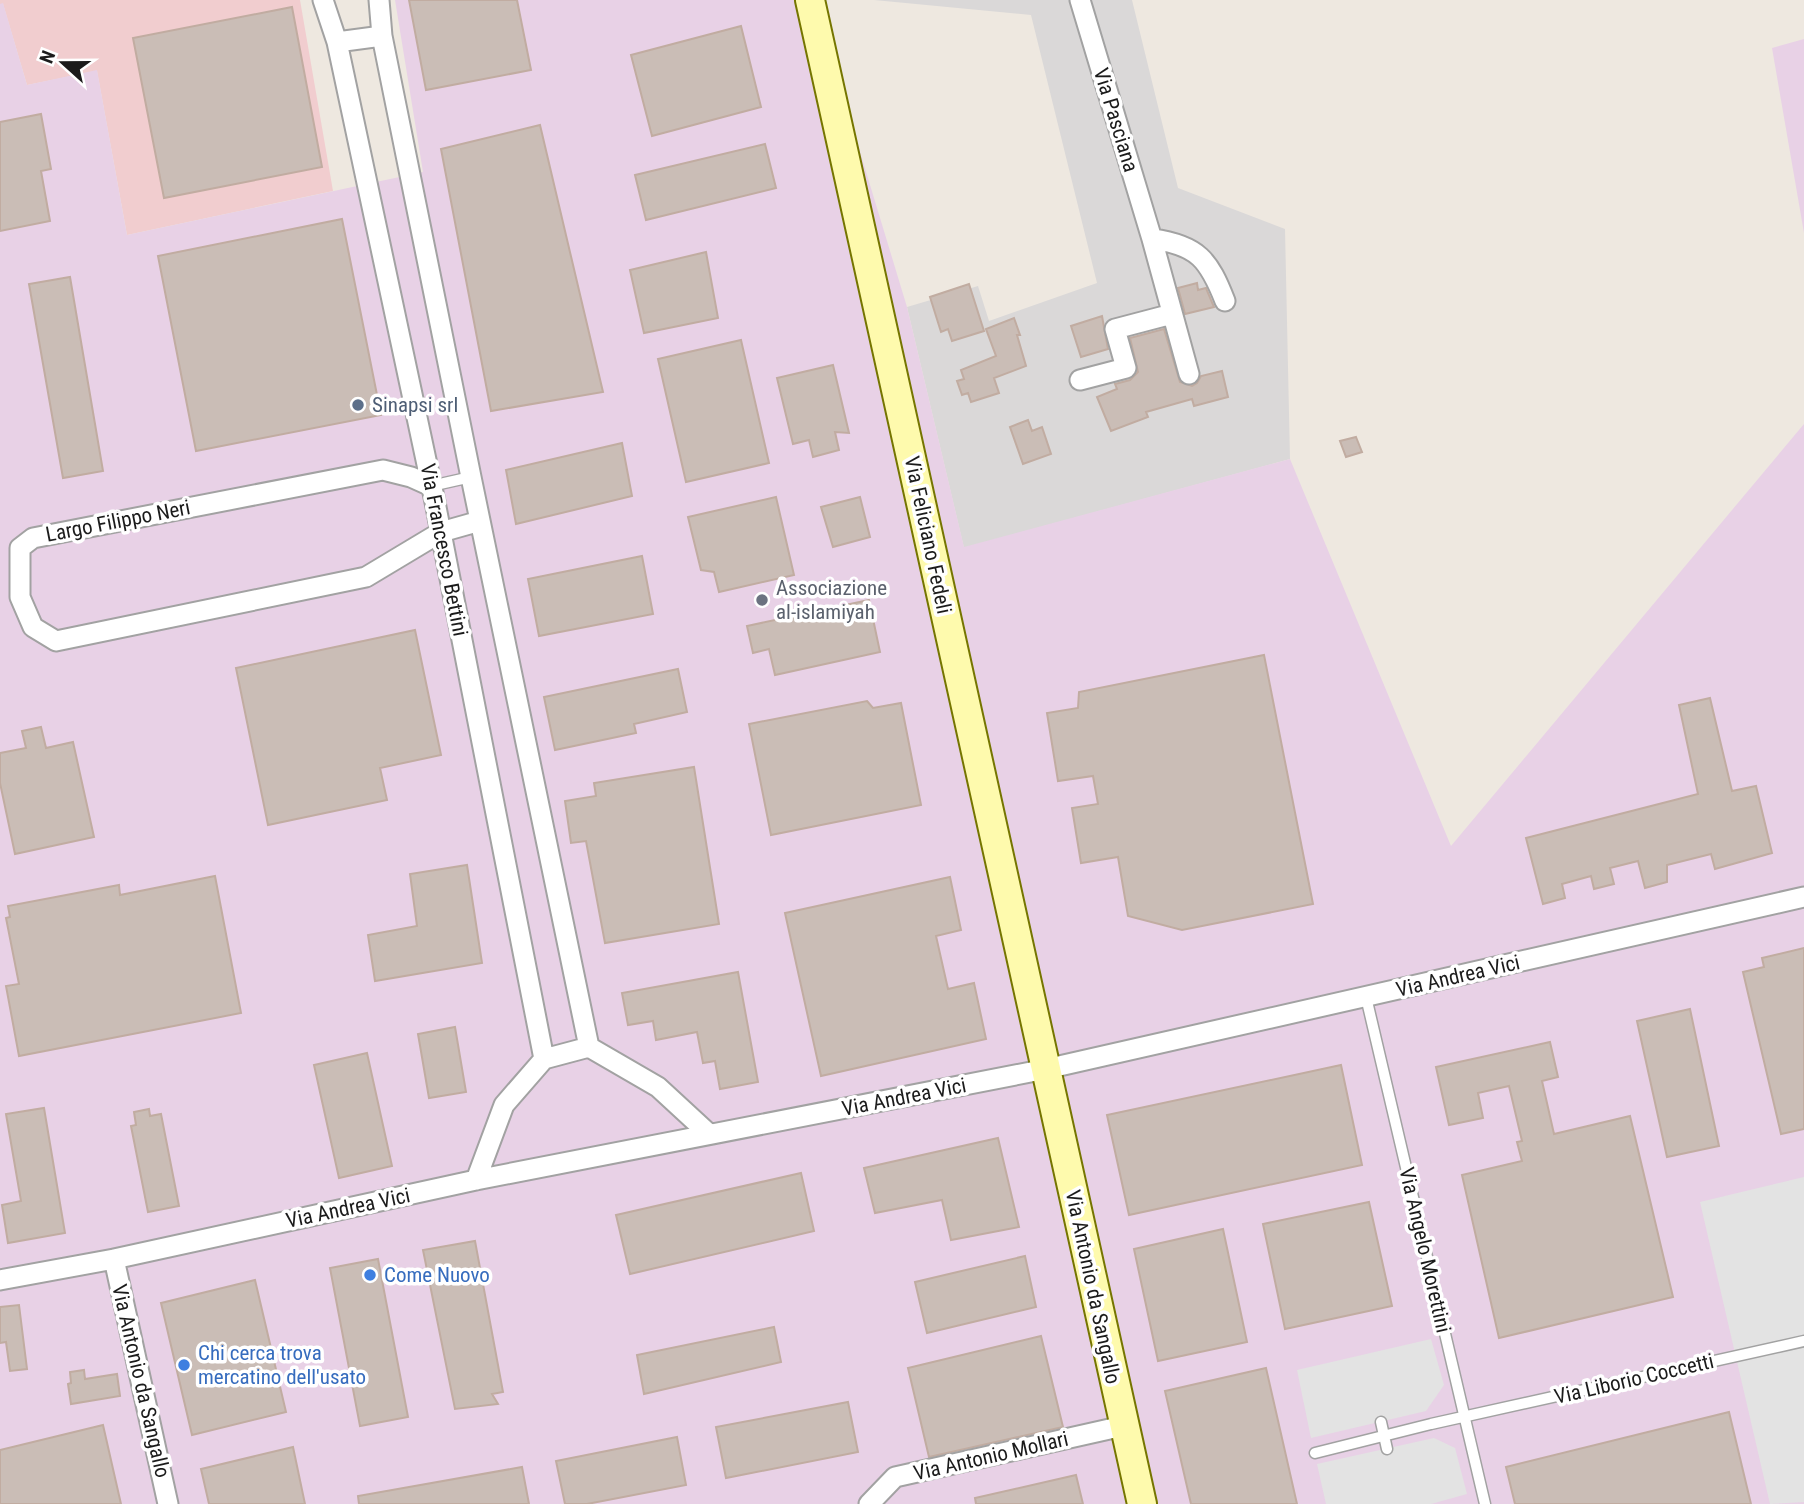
<svg xmlns="http://www.w3.org/2000/svg" width="1804" height="1504" font-family="'Roboto Condensed',sans-serif">
<rect width="100%" height="100%" fill="#eee8e0"/>
<!-- residential -->
<path fill="#dad8d8" d="M874,0H1132L1178,188L1285,229L1290,459L964,548L907,307L978,286L989,321L1097,283L1031,15Z"/>
<!-- commercial -->
<path fill="#f1cdcf" d="M0,0H300L333,191L127,235L97,71L27,85L3,4H0Z"/>
<!-- industrial -->
<path fill="#e8d1e6" d="M395,0H814L907,307L964,547L1290,459L1451,846L1804,424V1504H0V4L3,3L27,85L97,70L127,235L423,172Z
M1804,39V233L1772,48Z"/>
<!-- parking -->
<path fill="#e3e3e3" d="M1804,1177V1502L1770,1504L1700,1202Z
M1431,1339L1444,1385L1426,1411L1311,1438L1297,1370Z
M1434,1438L1455,1448L1467,1494L1431,1504H1326L1317,1464Z"/>
<!-- building -->
<path fill="#cabdb6" stroke="#c1aca1" stroke-width="2" d="M409,0H517L531,70L426,90Z
M292,7L322,167L164,198L133,38Z
M741,26L761,107L652,136L631,55Z
M41,114L51,169L41,171L50,221L0,231V122Z
M540,125L603,392L491,411L441,149Z
M765,144L776,188L646,220L635,175Z
M342,219L381,415L196,451L158,256Z
M706,252L718,318L644,333L630,270Z
M70,277L103,471L63,478L29,284Z
M1197,283L1198,290L1206,288L1214,307L1185,314L1178,288Z
M969,284L984,331L952,341L948,329L941,332L930,297Z
M1102,316L1108,349L1081,357L1071,326Z
M1014,318L1020,335H1017L1026,366L994,378L999,393L971,402L968,393L962,395L957,381L964,379L961,370L996,356L986,329Z
M1164,329L1180,382L1192,386L1197,383L1201,376L1222,371L1228,397L1194,406L1192,399L1146,412L1148,417L1111,431L1097,397L1117,389L1115,384L1130,380L1138,372L1130,338Z
M741,340L769,463L686,482L658,359Z
M833,365L849,433L835,432L839,450L813,457L809,440L793,444L777,378Z
M1028,420L1032,431L1042,427L1051,454L1023,464L1010,427Z
M1356,437L1362,452L1346,457L1340,441Z
M622,443L632,496L516,524L506,470Z
M776,497L794,575L719,592L714,572L701,570L688,517Z
M860,497L870,537L833,547L821,507Z
M642,556L653,614L539,636L528,579Z
M869,600L880,652L775,675L769,649L753,653L747,626Z
M415,630L441,755L380,768L387,800L268,825L236,668Z
M1264,655L1313,904L1182,930L1128,916L1118,857L1081,863L1072,808L1098,804L1093,776L1058,781L1047,713L1078,708L1079,692Z
M678,669L687,712L634,724L636,733L555,750L544,697Z
M1710,698L1732,791L1756,786L1772,853L1715,869L1711,854L1667,865V882L1645,888L1638,861L1610,868L1614,884L1594,889L1591,876L1562,884L1565,898L1543,904L1526,838L1698,794L1679,705Z
M867,701L873,708L901,703L921,805L771,835L749,724Z
M41,727L46,748L73,742L94,837L15,854L0,783V753L26,748L22,731Z
M694,767L719,924L605,943L586,841L571,843L565,801L596,796L594,783Z
M467,865L482,963L375,981L368,935L417,926L410,874Z
M215,876L241,1013L19,1056L6,986L19,984L6,918L10,917L8,906L119,885L120,895Z
M950,877L961,930L936,936L948,989L974,983L986,1039L821,1076L785,913Z
M1804,948V1129L1781,1134L1743,972L1764,967L1762,958Z
M738,972L758,1082L720,1089L715,1061L703,1063L697,1032L656,1040L653,1021L628,1025L622,993Z
M1690,1009L1719,1146L1667,1157L1637,1021Z
M455,1027L466,1092L429,1098L418,1034Z
M1550,1042L1558,1077L1542,1081L1554,1134L1630,1116L1673,1297L1499,1338L1462,1175L1522,1161L1517,1142L1522,1141L1509,1086L1478,1093L1483,1118L1449,1125L1436,1067Z
M367,1053L392,1166L339,1178L314,1065Z
M1341,1065L1362,1165L1129,1215L1107,1115Z
M44,1108L65,1233L8,1243L2,1205L21,1201L6,1114Z
M149,1109L150,1116L161,1114L179,1206L148,1212L131,1126L136,1125L134,1112Z
M998,1138L1019,1227L951,1240L942,1200L875,1213L864,1168Z
M801,1173L814,1231L630,1274L616,1215Z
M1369,1202L1392,1306L1285,1329L1263,1224Z
M1223,1229L1247,1342L1158,1361L1134,1249Z
M475,1241L503,1392L492,1394L498,1404L455,1409L423,1250Z
M1025,1256L1036,1307L927,1333L915,1282Z
M378,1259L408,1417L360,1426L330,1268Z
M255,1280L286,1412L192,1435L161,1303Z
M19,1305L27,1369L10,1371L6,1342L0,1343V1307Z
M774,1327L781,1362L644,1394L637,1355Z
M1041,1336L1063,1427L929,1457L908,1368Z
M1266,1368L1297,1504H1191L1165,1391Z
M84,1370L85,1379L117,1374L120,1396L71,1404L68,1384L71,1383L70,1372Z
M848,1402L858,1452L726,1478L716,1427Z
M1729,1412L1751,1504H1515L1506,1467Z
M103,1425L121,1504H0V1450Z
M677,1437L686,1485L587,1504H565L556,1461Z
M293,1447L305,1504H209L201,1469Z
M522,1467L529,1504H359L358,1496Z
M1076,1475L1083,1504H976L975,1498Z"/>
<g fill="none" stroke-linecap="round" stroke-linejoin="round">
<defs>
<path id="lane" d="M431,486L471,477
M1366,997L1485,1504
M1381,1422L1387,1449
M1315,1453L1431,1424L1804,1341"/>
<path id="street" d="M323,0L337,42L435,502L544,1059
M379,0L382,36L471,477L589,1047
M1080,0L1152,239C1198,245 1209,260 1225,301
M337,42L382,36
M1152,239L1189,374
M1080,380L1126,368L1115,329L1172,314
M431,486L411,477L383,470L33,538L20,548V597L33,627L56,641L366,577L441,532L480,521
M476,1180L504,1105L544,1059L589,1047L658,1087L709,1134
M114,1259L168,1504
M0,1280L114,1259L476,1180L1046,1069L1804,897
M869,1504L895,1477L1123,1426"/>
<path id="secondary" d="M810,0L1142,1504"/>
</defs>
<!-- lane casing -->
<use href="#lane" stroke="#a2a2a2" stroke-width="13"/>
<!-- street casing -->
<use href="#street" stroke="#a2a2a2" stroke-width="23"/>
<!-- secondary casing -->
<use href="#secondary" stroke="#757500" stroke-width="32"/>
<!-- lane -->
<use href="#lane" stroke="#fff" stroke-width="10"/>
<!-- street -->
<use href="#street" stroke="#fff" stroke-width="19"/>
<!-- secondary -->
<use href="#secondary" stroke="#fefaad" stroke-width="28"/>
</g>
<!-- markers -->
<circle fill="#5c6f8a" stroke="#fff" stroke-width="2.5" cx="358" cy="405" r="7"/>
<circle fill="#6b7280" stroke="#fff" stroke-width="2.5" cx="762" cy="600" r="7"/>
<g fill="#3f7fe0" stroke="#fff" stroke-width="2.5">
<circle cx="370" cy="1275" r="7"/>
<circle cx="184" cy="1365" r="7"/>
</g>
<g text-anchor="middle" dominant-baseline="central" stroke-width="7" stroke-linejoin="round" paint-order="stroke">
<!-- street labels -->
<g font-size="21" fill="#1b1b1b" stroke="#fff">
<text transform="translate(1116 120) rotate(73)">Via Pasciana</text>
<text transform="translate(118 521) rotate(-11)">Largo Filippo Neri</text>
<text transform="translate(928 535) rotate(78)">Via Feliciano Fedeli</text>
<text transform="translate(444 550) rotate(79)">Via Francesco Bettini</text>
<text transform="translate(1458 976) rotate(-13)">Via Andrea Vici</text>
<text transform="translate(904 1097) rotate(-11)">Via Andrea Vici</text>
<text transform="translate(348 1208) rotate(-12)">Via Andrea Vici</text>
<text transform="translate(1425 1250) rotate(77)">Via Angelo Morettini</text>
<text transform="translate(1093 1287) rotate(78)">Via Antonio da Sangallo</text>
<text transform="translate(1634 1379) rotate(-13)">Via Liborio Coccetti</text>
<text transform="translate(141 1381) rotate(77)">Via Antonio da Sangallo</text>
<text transform="translate(991 1456) rotate(-13)">Via Antonio Mollari</text>
</g>
<!-- service labels -->
<g font-size="21" fill="#4e5e75" stroke="#fff" text-anchor="start">
<text x="372" y="405">Sinapsi srl</text>
</g>
<!-- worship labels -->
<g font-size="21" fill="#5b616d" stroke="#fff" text-anchor="start">
<text x="776" y="588">Associazione<tspan x="776" dy="24">al-islamiyah</tspan></text>
</g>
<!-- shop labels -->
<g font-size="21" fill="#366cbe" stroke="#fff" text-anchor="start">
<text x="384" y="1275">Come Nuovo</text>
<text x="198" y="1353">Chi cerca trova<tspan x="198" dy="24">mercatino dell'usato</tspan></text>
</g>
</g>
<!-- north arrow -->
<g transform="translate(63 63) rotate(291)" stroke="#ffffff" stroke-width="5" paint-order="stroke">
<path d="M0-5L12 26L0 18L-12 26Z" fill="#1b1b1b"/>
<text y="-10" font-size="19" font-weight="bold" text-anchor="middle" fill="#1b1b1b">N</text>
</g>
</svg>
